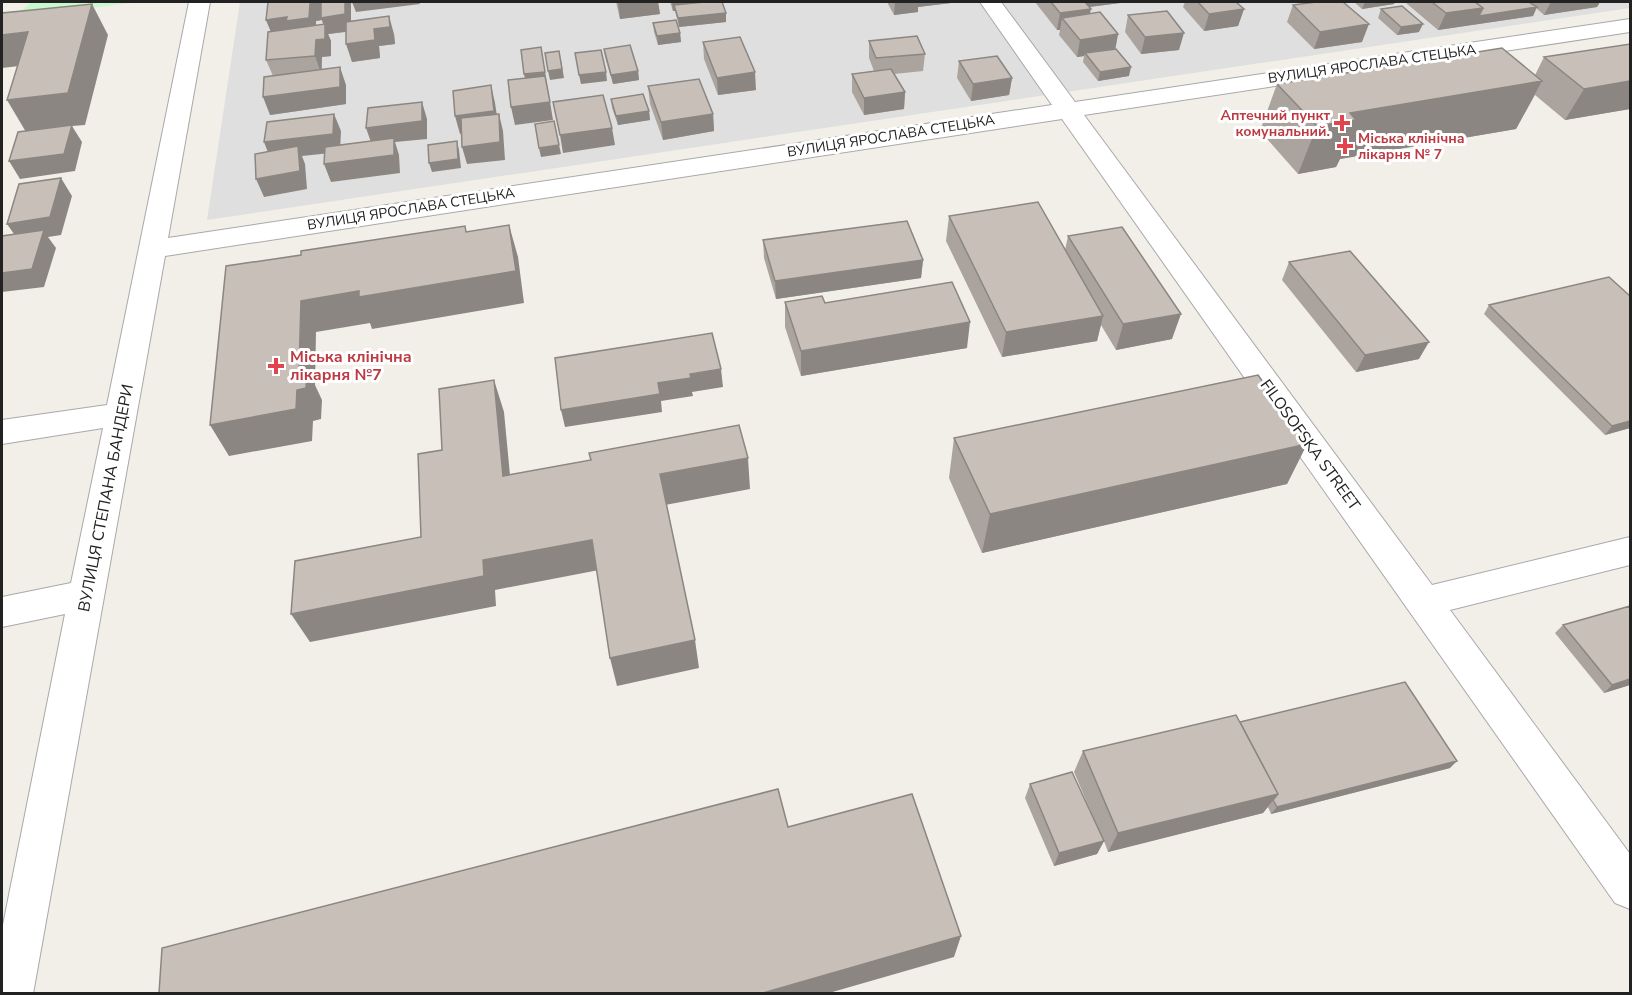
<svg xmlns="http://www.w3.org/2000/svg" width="1632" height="995" font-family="'Nunito Sans',sans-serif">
<rect width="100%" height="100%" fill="#f2efe9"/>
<!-- residential -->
<path fill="#e0dfdf" d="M240,2H1630V8L207,220Z"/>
<!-- park -->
<path fill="#c8facc" d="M32,2H140L13,17Z"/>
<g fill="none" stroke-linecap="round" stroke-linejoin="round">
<defs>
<path id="minor" d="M189,2H210L168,238L1052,105L980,2H1001L1075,102L1630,19V32L1084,115L1432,585L1630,537V565L1450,610L1630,854V909L1615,903L1062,119L165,256L33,994H2V930L65,614L2,627V597L71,583L103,428L2,444V420L107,405Z"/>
</defs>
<!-- minor casing -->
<use href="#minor" stroke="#a9a9a9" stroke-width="2"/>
<!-- minor -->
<use href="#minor" fill="#fff" fill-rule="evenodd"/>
</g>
<!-- wall -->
<path fill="#aba49e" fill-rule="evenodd" d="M268,2H351V21L394,34L395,44L379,46L380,58L352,62L346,32L328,34L331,41V56L322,57V70L346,85V104L270,115L273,76L266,60L271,31L266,20ZM322,20L323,24L316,25V21Z
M616,2H658L660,14L620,19Z
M670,2H722L726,22L679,27L675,11H673Z
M887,2H951V3L918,7V12L894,15Z
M1035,2H1120V3L1089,7L1090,14L1118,34L1115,49L1129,76L1098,81L1083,62L1084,56L1077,57L1059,35L1060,30H1057Z
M1185,2H1236L1244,9L1238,26L1204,31L1183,7Z
M1354,2H1395L1394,4L1362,9Z
M1406,2H1600L1597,7L1544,15L1536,8L1533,16L1438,30L1406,3Z
M1293,5L1362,42L1314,49L1287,22Z
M1381,9L1419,32L1397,35L1378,18Z
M1128,15L1179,50L1141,54L1125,32Z
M653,23L680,33L681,42L658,45L654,32Z
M869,41L925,54L923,71L894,74L905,92L904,109L864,115L852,92V74L874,71L869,58Z
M703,42L756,90L718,95L704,59Z
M1630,44V109L1565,120L1535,95L1516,129L1340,159L1336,167L1298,174L1260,131L1277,84L1535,75L1544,57Z
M604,49L638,71L639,80L613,84L605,57Z
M959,61L1012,78L1009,95L971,101L957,78Z
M648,86L713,114L714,131L663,140L650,104Z
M611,99L649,111L650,120L618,125L612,108Z
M949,216L1065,250L1068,236L1172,339L1116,350L1101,325L1097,341L1002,357L946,241Z
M763,240L923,260L921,278L776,299L764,258Z
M1289,262L1419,359L1356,372L1282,280Z
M785,302L825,303L967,348L801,376L785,327Z
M1489,305L1630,428L1605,435L1484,314Z
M954,438L1307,444L1287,484L982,553L949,478Z
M1563,625L1630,685L1604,693L1555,633Z
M1240,722L1450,768L1271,814L1268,807L1263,813L1108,852L1104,841L1097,854L1054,866L1025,798L1030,784L1102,838L1074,772L1083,751Z"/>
<!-- shaded-wall -->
<path fill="#8b8681" d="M321,2H351V31L328,34L331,41V56L322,57L321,73L315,56L316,40L325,29L322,20L316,21V35L273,37L266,20L310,4Z
M352,2H419L420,4L356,12Z
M618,2H658L660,14L620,19Z
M680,2H712L674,5L675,11H673L672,3Z
M895,2H951V3L918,7V12L894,15Z
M1075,2H1120V3L1074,9Z
M1365,2H1395L1394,4L1362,9Z
M1551,2H1600L1597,7L1544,15Z
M92,4L108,35L85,125L72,126L82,142L75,171L20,179L9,161L26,132L7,100Z
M1537,7L1533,16L1438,30L1446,13L1483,8Z
M1091,9L1087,26L1062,18L1060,30H1057L1060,13Z
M1244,9L1238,26L1204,31L1209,14Z
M726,13V22L679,27L678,18Z
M389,16L394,34L395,44L379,46L380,58L352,62L346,44L374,29Z
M1369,24L1362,42L1314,49L1320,32Z
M1423,24L1419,32L1397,35L1401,27Z
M28,32L45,63L2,68V35Z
M680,33L681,42L658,45L657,36Z
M1184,33L1179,50L1141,54L1145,37Z
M1118,34L1115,51L1085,53L1084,56L1077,57L1080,40Z
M541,47L553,120L515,125L511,107L526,83L524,74Z
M561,60L564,78L550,80L548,71Z
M340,67L346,85V104L270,115L263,97Z
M1131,67L1129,76L1098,81L1100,72Z
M638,71L639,80L613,84L611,75Z
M606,72L607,81L581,84L579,75Z
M755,72L756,90L718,95L717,78Z
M1012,78L1009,95L971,101L973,84Z
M1542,81L1516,129L1340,159L1336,167L1298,174L1317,126L1350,113Z
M1630,81V109L1565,120L1584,89Z
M491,85L495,103L499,129L460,134L455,116Z
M905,92L904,109L864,115V98Z
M422,102L427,119V139L395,142L399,155L400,173L331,182L324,164L372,145L366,128Z
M649,111L650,120L618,125L616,116Z
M334,114L341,131L340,152L302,156L305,164L307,189L264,197L256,179L271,160L264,142Z
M499,114L503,131L505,160L467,164L462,147Z
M713,114L714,131L663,140L661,122Z
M612,128L615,145L563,153L560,135Z
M457,141L459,150L461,168L432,172L429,163Z
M559,145L561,154L541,157L539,148Z
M61,178L72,196L61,235L48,237L56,248L44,287L2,292V273L19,241L7,224Z
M509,225L518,257L524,303L372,329L370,323L316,332L315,385L322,400L321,419L313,421L312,441L229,456L210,425L297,390L299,370L301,301Z
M923,260L921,278L776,299L775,281Z
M1181,314L1172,339L1116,350L1123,324Z
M1103,316L1097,341L1002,357L1006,332Z
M970,322L967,348L801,376V351Z
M1429,342L1419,359L1356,372L1365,355Z
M721,369L723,387L692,392L693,396L661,401L662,412L565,427L561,410L690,374Z
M494,380L504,412L513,507L503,476Z
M1630,421V428L1605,435L1612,426Z
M1307,444L1287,484L982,553L990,514Z
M748,458L750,489L665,505L660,474Z
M592,540L599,570L495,590L496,606L310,642L291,614L483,560Z
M695,640L699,668L617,686L610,658Z
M1630,679V685L1604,693L1612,685Z
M1457,761L1450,768L1271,814L1277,807Z
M1278,794L1263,813L1108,852L1118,833Z
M1104,841L1097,854L1054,866L1059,853Z
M961,936L954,957L829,993H763Z"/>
<!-- building -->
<path fill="#c7bfb8" stroke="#8b8681" stroke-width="1.5" d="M268,2H345V14L321,18V2L310,4L309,18L286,21L287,17L266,20Z
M704,2H722L726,13L678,18L674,5Z
M1051,2H1085L1091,9L1060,13Z
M1198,2H1236L1244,9L1209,14Z
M1316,2H1343L1369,24L1320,32L1293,5Z
M1432,2H1475L1483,8L1446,13Z
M1475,2H1529L1537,7L1479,16L1483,8Z
M92,4L68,93L7,100L28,32L2,35V13Z
M1402,6L1423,24L1401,27L1381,9Z
M1167,11L1184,33L1145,37L1128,15Z
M1100,12L1118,34L1080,40L1062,18Z
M389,16L390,27L374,29L375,40L346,44V22Z
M676,20L680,33L657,36L653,23Z
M325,24V39L316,40L315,56L266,60L268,32Z
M917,36L925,54L876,58L869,41Z
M740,37L755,72L717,78L703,42Z
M1630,44V81L1584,89L1544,57Z
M630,45L638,71L611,75L604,49Z
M541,47L545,72L524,74L521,50Z
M1502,48L1542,81L1350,113L1356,120L1317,126L1277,84Z
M1116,49L1131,67L1100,72L1085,53Z
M601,50L606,72L579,75L575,53Z
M559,51L562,69L548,71L545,53Z
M997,56L1012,78L973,84L959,61Z
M340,67V87L263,97L264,77Z
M891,69L905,92L864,98L852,74Z
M545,76L550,102L511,107L508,80Z
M699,79L713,114L661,122L648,86Z
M491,85L494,111L455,116L453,91Z
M643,94L649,111L616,116L611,99Z
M603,95L612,128L560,135L553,102Z
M422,102V121L366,128L368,108Z
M334,114L333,134L264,142L267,122Z
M499,114L500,142L462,147L461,118Z
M554,121L559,145L539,148L535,124Z
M72,125L64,154L9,161L18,132Z
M394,138V155L324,164L325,147Z
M457,141L458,159L429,163L428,145Z
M298,146L300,171L256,179L255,154Z
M61,178L50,217L7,224L19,184Z
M1038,202L1103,316L1006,332L949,216Z
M907,221L923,260L775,281L763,240Z
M509,225L516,271L359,297V291L301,301L299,370L307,368L306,388L297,390L296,409L210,425L226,266L301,255V251L465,226L466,232Z
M1122,227L1181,314L1123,324L1068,236Z
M44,230L32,269L2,273V236Z
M1350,251L1429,342L1365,355L1289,262Z
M1609,277L1630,296V421L1612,426L1489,305Z
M952,282L970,322L801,351L785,302L822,296L825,303Z
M712,333L721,369L690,374L691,378L658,383L660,394L561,410L555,358Z
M1258,375L1307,444L990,514L954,438Z
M494,380L503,476L591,460L589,453L739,425L748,458L660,474L695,640L610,658L592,540L483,560L484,576L291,614L295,561L421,537L418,454L442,450L439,389Z
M1630,606V679L1612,685L1563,625Z
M1405,682L1457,761L1277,807L1273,800L1278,794L1240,722Z
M1236,715L1278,794L1118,833L1083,751Z
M1072,772L1104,841L1059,853L1030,784Z
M778,789L788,827L912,794L961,936L763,993H159L162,948Z"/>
<!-- markers -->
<g fill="#e0444e" stroke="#fff" stroke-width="2">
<path d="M1339 114h6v6h6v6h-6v6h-6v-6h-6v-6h6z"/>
<path d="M1342 137h6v6h6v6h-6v6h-6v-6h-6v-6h6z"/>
<path d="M273 357h6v6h6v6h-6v6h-6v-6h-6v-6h6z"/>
</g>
<g text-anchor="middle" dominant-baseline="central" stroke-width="6" stroke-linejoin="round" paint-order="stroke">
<!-- far-street labels -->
<g font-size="14" fill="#222" stroke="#fff">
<text transform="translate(1372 64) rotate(-8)">ВУЛИЦЯ ЯРОСЛАВА СТЕЦЬКА</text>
<text transform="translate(891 136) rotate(-9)">ВУЛИЦЯ ЯРОСЛАВА СТЕЦЬКА</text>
<text transform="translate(411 209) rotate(-9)">ВУЛИЦЯ ЯРОСЛАВА СТЕЦЬКА</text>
</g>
<!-- far-health labels -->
<g font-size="14" font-weight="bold" fill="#be3a42" stroke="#fff" text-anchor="end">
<text x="1330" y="115">Аптечний пункт<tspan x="1330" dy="16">комунальний.</tspan></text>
<text x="1358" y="138" text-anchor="start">Міська клінічна<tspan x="1358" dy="16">лікарня № 7</tspan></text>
</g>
<!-- health labels -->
<g font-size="16" font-weight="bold" fill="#be3a42" stroke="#fff" text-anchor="start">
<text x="290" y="357">Міська клінічна<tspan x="290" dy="18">лікарня №7</tspan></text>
</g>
<!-- street labels -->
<g font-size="16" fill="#222" stroke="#fff">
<text transform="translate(1310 445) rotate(54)">FILOSOFSKA STREET</text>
<text transform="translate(106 498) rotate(-79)">ВУЛИЦЯ СТЕПАНА БАНДЕРИ</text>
</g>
</g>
<!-- border -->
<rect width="1632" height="995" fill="none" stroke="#222222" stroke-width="6"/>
</svg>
